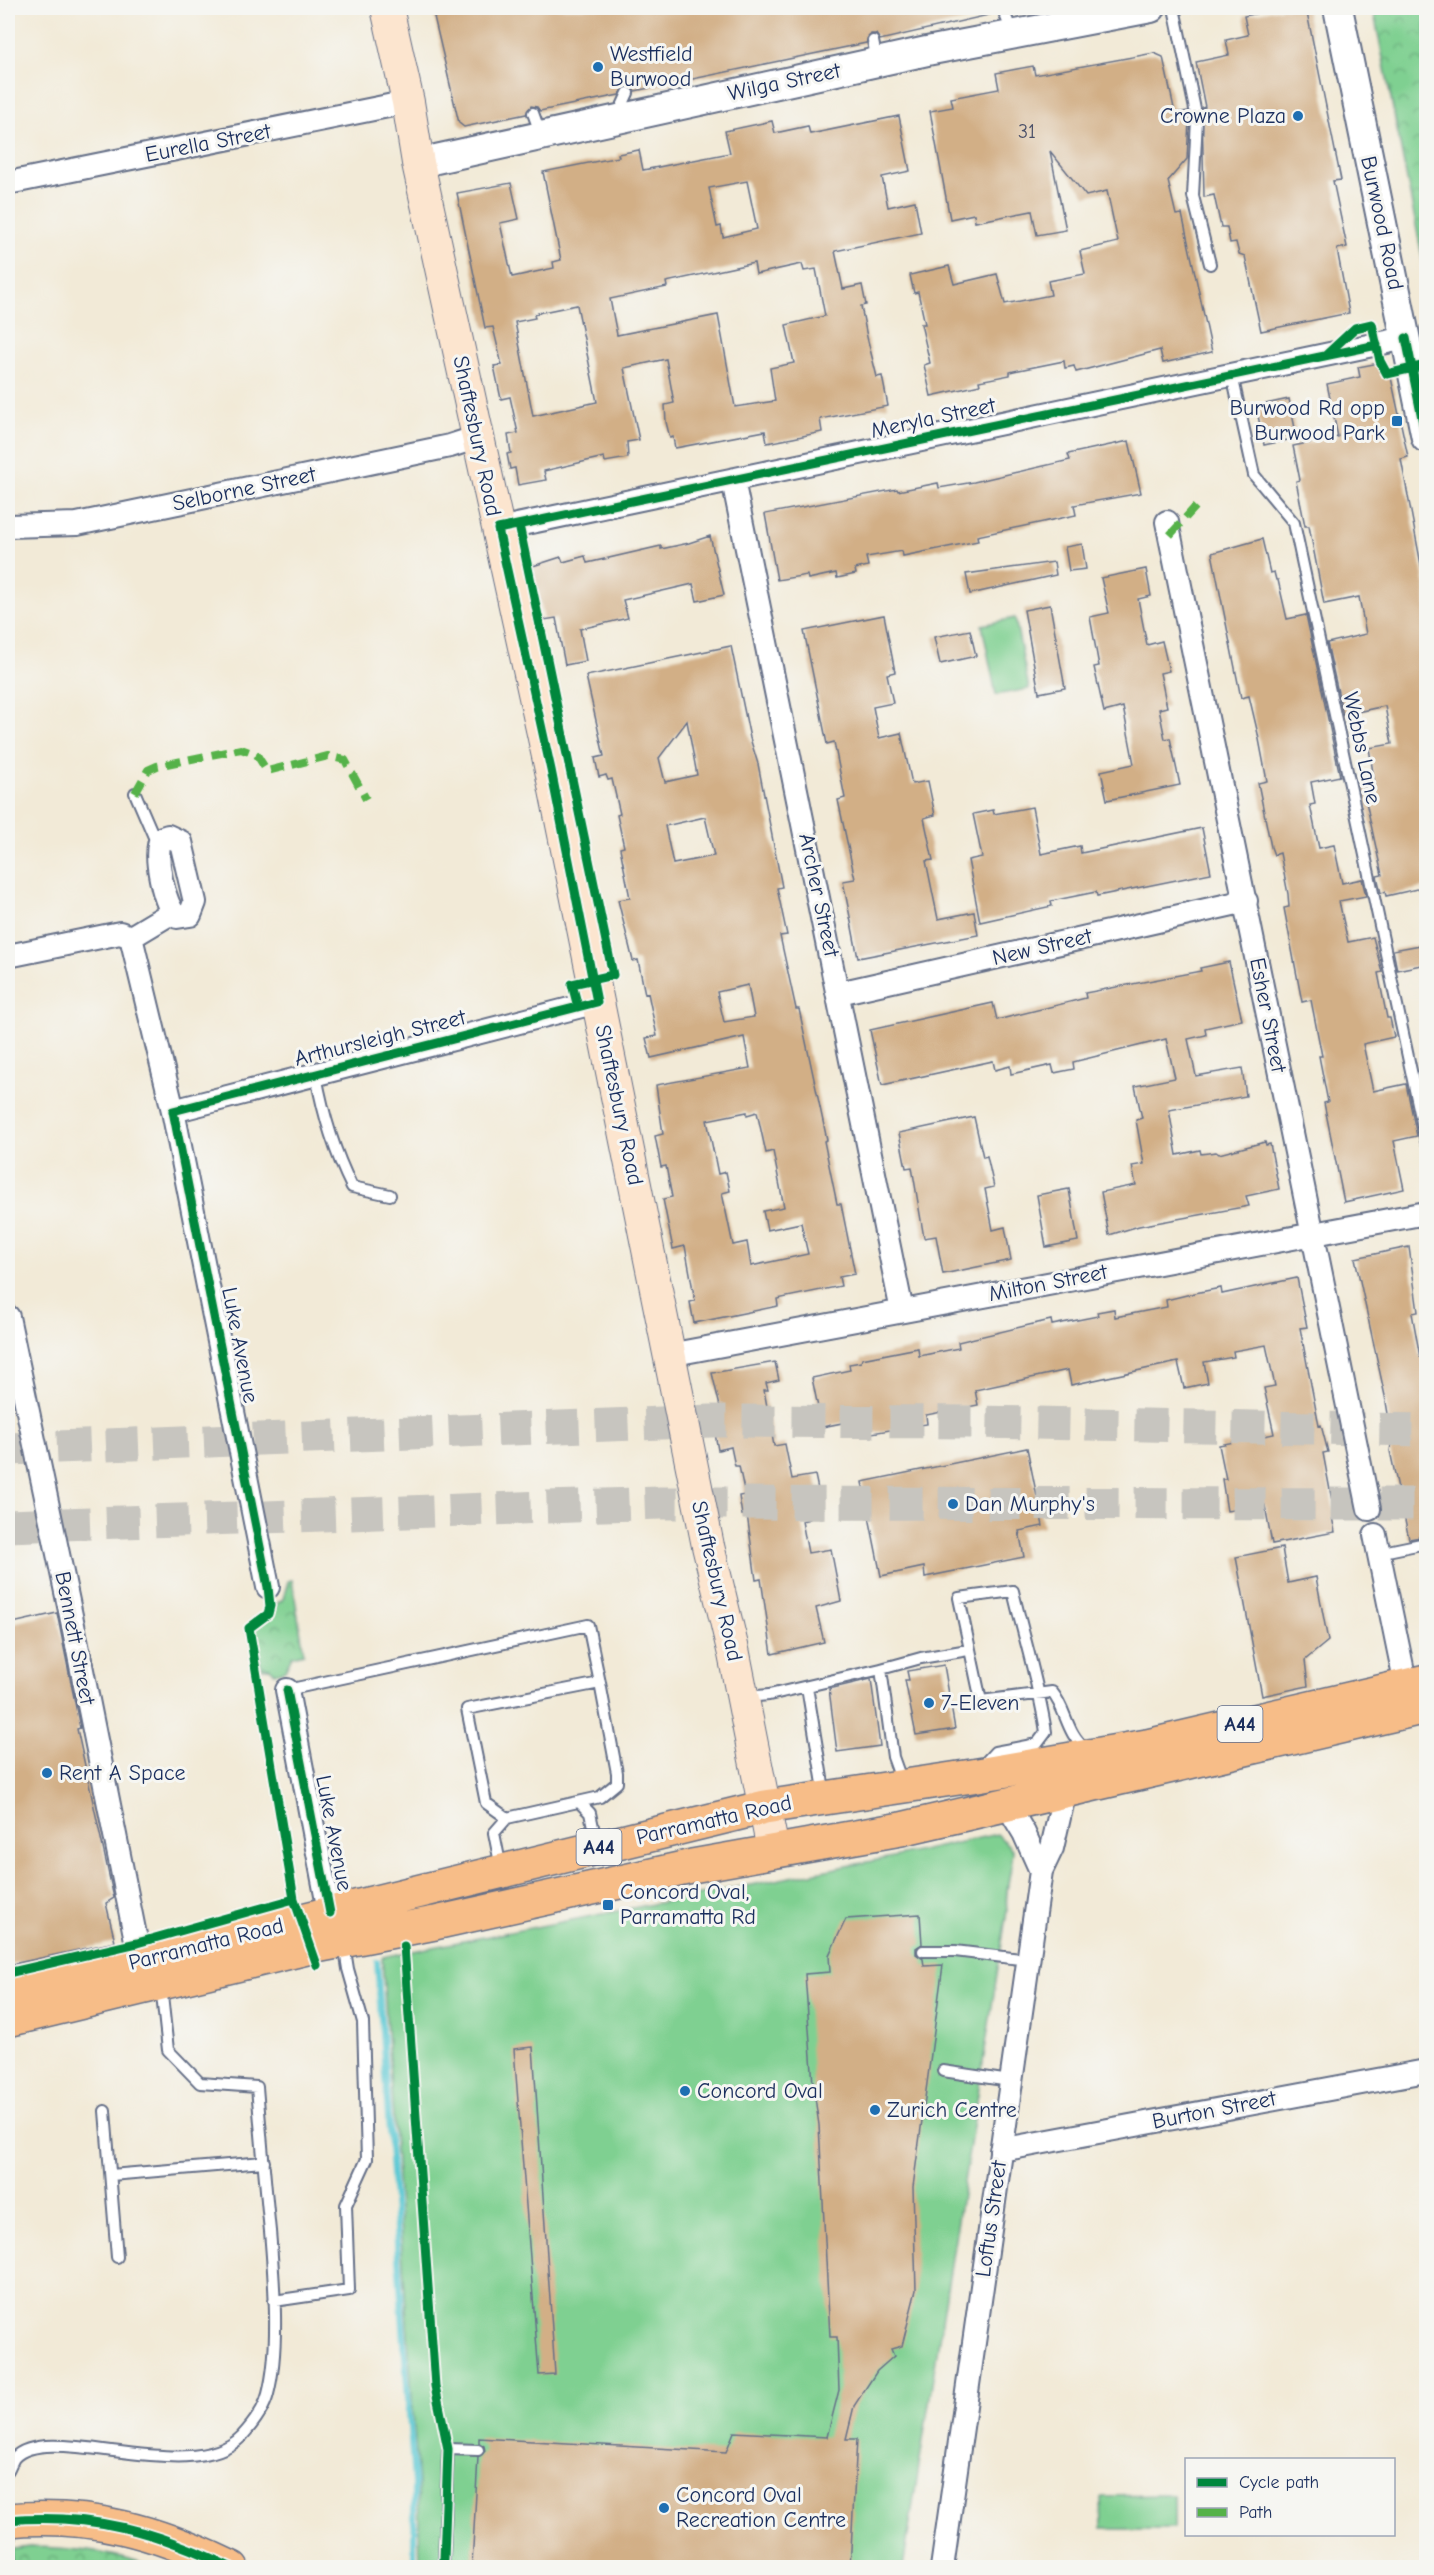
<svg xmlns="http://www.w3.org/2000/svg" width="1434" height="2575" font-family="'Comic Neue',sans-serif">
<defs>
<pattern id="park-crowns" width="20" height="18" patternUnits="userSpaceOnUse" patternTransform="scale(1.5)"><rect width="20" height="18" fill="#7fd091"/><path d="M2 6a3 3 0 1 1 6 0M12 15a3 3 0 1 1 6 0" fill="none" stroke="#67a97a"/></pattern>
</defs>
<rect width="100%" height="100%" fill="#f6f6f2"/>
<filter id="ink" filterUnits="userSpaceOnUse"><feTurbulence type="fractalNoise" baseFrequency=".0167" numOctaves="2"/><feDisplacementMap in="SourceGraphic" scale="12" xChannelSelector="R" yChannelSelector="G"/><feConvolveMatrix kernelMatrix="1 2 1 2 8 2 1 2 1" color-interpolation-filters="sRGB"/></filter>
<filter id="wash" filterUnits="userSpaceOnUse"><feTurbulence type="fractalNoise" baseFrequency=".008" numOctaves="4" result="noise"/><feDisplacementMap in="SourceGraphic" scale="24" xChannelSelector="R" yChannelSelector="G"/><feGaussianBlur stdDeviation="1.35" result="paint"/><feColorMatrix in="noise" values="0 0 0 0 0 0 0 0 0 0 0 0 0 0 0 0 0 1.4 0 .05"/><feComposite in="paint" operator="in"/></filter>
<g filter="url(#wash)">
<rect width="100%" height="100%" fill="#f2ead7"/>
<!-- grass -->
<path fill="#7fd091" stroke="#4d8078" stroke-width="1.5" d="M1015,618L1029,689L996,695L982,625Z
M997,1834L1013,1850C1012,1871 1004,1890 1007,1911L903,2567H420L418,2484L382,1957L898,1856Z
M1174,2495V2529H1102L1101,2496Z"/>
<!-- park -->
<path fill="url(#park-crowns)" stroke="#4d8078" stroke-width="1.5" d="M1373,8H1426V276Z
M292,1580L304,1653L292,1656L285,1670L275,1673L270,1668H261L251,1622C265,1620 271,1607 283,1599L288,1581Z
M29,2547C75,2548 112,2552 156,2567H8V2550Z"/>
<g fill="none" stroke-linecap="round" stroke-linejoin="round">
<!-- stream -->
<path stroke="#5cc9d4" stroke-width="6" d="M377,1962L414,2482V2568"/>
</g>
<g id="blocks">
<!-- building -->
<path fill="#d2af86" fill-rule="evenodd" d="M432,8H993V14L880,40L876,34H871L866,43L635,91L627,86L619,95L540,111L537,107L531,106L526,114L464,127L459,123Z
M1282,8H1306L1341,180L1333,181L1347,247L1337,249L1349,313L1261,331L1245,256L1239,254L1236,242L1230,243L1227,227H1221L1214,195L1204,197L1202,108L1205,107L1196,62L1229,55L1226,40L1248,35L1244,16Z
M1154,53L1163,57L1175,113L1188,111L1189,120L1187,159L1168,181L1176,215L1182,214L1212,352L1163,363L1160,350L1076,372L1074,366L1065,368L1064,361L1014,371L1010,372V375L979,381L980,385L931,396L924,365L930,363L921,324H925L918,292L914,293L910,275L949,266L954,284L997,274L1005,304L1051,295L1048,281L1085,274L1080,251L1118,242L1107,191L1086,196L1050,151L1066,230L1037,235L1032,211L975,222L974,214L950,219L930,111L953,107L951,98L999,89L996,73L1033,66L1035,75Z
M899,116L910,171L882,177L888,207L915,201L921,233L835,251L843,289L862,285L866,305L861,306L867,337L877,377L882,376L888,406L820,419L822,432L793,438L767,443L765,431L675,448L673,437L670,438L666,422L665,405L674,403L666,359L624,368L639,440L627,442L628,458L605,462L604,457L544,471L546,480L518,485L515,468L510,469L507,454L511,453L508,435L518,433L510,397L501,399L494,366L502,365L493,327L485,328L457,193L511,183L519,219L500,223L512,277L554,268L553,262L561,260L543,172L619,157L618,154L639,150L643,170L730,153L725,131L772,121L775,133L808,126L810,134ZM747,181L757,229L723,237L721,226L717,227L709,188ZM754,263L756,274L802,264L804,271L816,269L825,316L786,325L794,363L770,368L775,401L735,407L718,315L617,335L610,299L667,287L666,282ZM577,305L597,402L533,416L515,322L535,318L534,315L538,313Z
M1379,363L1389,368L1408,457L1401,459L1426,591V887L1386,896L1385,892L1381,893L1377,876L1382,875L1363,788L1375,785L1369,748L1392,744L1385,706L1343,715L1327,643L1366,634L1359,597L1324,604L1309,526H1305L1296,481L1300,480L1293,446L1338,437L1327,384L1360,377L1358,367Z
M1289,399L1297,438L1264,445L1256,406Z
M1129,441L1141,493L1074,505L1076,515L977,536L978,541L903,556L902,551L866,557L868,566L855,569L856,574L837,578L836,573L808,579L807,575L777,580L765,514L897,489L898,491L938,483L939,488L974,482L1070,460L1068,454Z
M710,536L724,595L697,601L693,584L623,600L628,618L580,629L586,661L565,665L556,618L544,620L533,566L561,557L563,562L585,556L587,563L661,546V549L689,543Z
M1262,539L1270,573L1274,572L1276,580H1278L1287,619L1306,615L1340,776L1311,782L1315,804L1310,805L1319,848L1334,845L1342,883L1362,879L1366,896L1339,901L1348,942L1373,937L1382,972L1378,973L1387,1018H1390L1394,1037L1363,1044L1373,1091L1406,1084L1417,1136L1394,1141L1404,1189L1344,1202L1324,1103L1328,1102L1319,1056H1322L1311,1000L1302,1002L1284,908L1289,907L1288,894L1280,853L1274,855L1271,847L1258,783L1267,781L1258,734L1249,696L1241,698L1212,553Z
M1082,544L1086,569L1069,571L1065,547Z
M1054,562L1056,575L970,594L966,574Z
M1146,569L1151,596L1138,599L1147,645L1162,641L1169,671L1160,673L1167,707L1159,709L1165,739L1170,738L1180,785L1107,800L1101,771L1134,764L1123,707L1104,712L1094,667L1099,666L1090,617L1109,613L1101,578Z
M1050,605L1065,688L1039,693L1024,610Z
M884,615L895,672L887,674L893,703L873,707L879,738L901,733L912,784L928,781L935,815L924,818L933,860L926,861L938,919L974,912L978,935L858,958L843,881L855,879L838,800L845,798L834,742L827,744L804,631Z
M970,630L976,656L940,664L934,637Z
M731,646L750,738L758,764L782,887L777,888L787,935L780,936L796,1009H799L827,1140L824,1141L837,1204H841L855,1274L839,1277L841,1286L777,1299L778,1306L694,1323L690,1302L695,1301L685,1246L673,1249L663,1199L672,1197L666,1166L661,1167L655,1136L663,1134L656,1085L750,1068L744,1037L651,1058L646,1038L657,1036L648,993L645,994L638,960L633,961L618,900L630,898L620,848L624,847L617,815L620,814L612,779L608,780L606,775L599,777L595,758L604,756L586,676ZM687,721L697,775L665,782L659,758ZM705,817L714,856L673,864L665,826ZM748,985L754,1017L724,1022L717,992ZM747,1112V1115L757,1112L766,1153L773,1151L784,1207L763,1211L767,1230L801,1223L808,1254L751,1266L747,1242L733,1245L722,1193L730,1191L726,1172L718,1174L707,1120Z
M1032,807L1041,854L1080,846L1081,853L1202,828L1211,873L1097,896L1096,892L1051,901L1052,906L980,922L968,860L982,857L973,814L993,810L994,814Z
M1426,944V964L1397,970L1393,950Z
M1229,962L1242,1020L1205,1028L1206,1035L1188,1039L1196,1076L1242,1068L1246,1096L1169,1110L1177,1155L1200,1150L1201,1154L1216,1152L1219,1154L1265,1142L1266,1145L1270,1144L1279,1189L1246,1196L1249,1206L1139,1226L1109,1235L1101,1192L1136,1185L1132,1166L1144,1164L1136,1120L1142,1118L1135,1086L1175,1078L1166,1039L1073,1062L1074,1069L1054,1073L1052,1065L1011,1074L1010,1066L995,1070L993,1061L882,1085L870,1030L993,1003L997,1020L1086,998L1085,993L1201,971L1200,968Z
M974,1117L983,1157L987,1156L994,1187L985,1189L993,1230L1005,1227L1011,1260L943,1274L936,1236L924,1238L912,1167L906,1168L899,1133Z
M1069,1189L1078,1241L1046,1247L1037,1195Z
M1409,1247L1418,1312L1412,1313L1420,1357L1426,1355V1536L1409,1539L1390,1451L1392,1438L1385,1396L1355,1258Z
M1297,1278L1307,1327L1300,1328L1319,1426L1321,1425L1328,1452L1323,1453L1335,1517H1332L1335,1532L1272,1544L1265,1505L1227,1511L1222,1479H1226L1219,1445L1274,1434L1264,1388L1275,1386L1266,1345L1233,1351L1234,1357L1204,1362L1208,1383L1184,1388L1178,1362L1071,1385L1068,1370L975,1390L978,1405L926,1415L927,1424L860,1435L857,1420L822,1427L812,1378L850,1370L849,1364L861,1362L862,1359L918,1348L919,1356L959,1348L958,1342L1029,1325L1051,1320L1052,1325L1098,1316L1097,1312L1114,1309L1115,1317L1167,1307L1166,1300L1195,1293L1221,1288L1222,1294Z
M775,1362L779,1380L766,1383L768,1390H764L774,1446L785,1444L792,1479L815,1475L819,1494L809,1496V1500L806,1501L810,1519L802,1521L808,1553L831,1549L841,1601L816,1608L824,1642L772,1654L761,1579L756,1580L747,1514L742,1515L739,1496L745,1495L739,1466H735L731,1447L718,1450L712,1417L722,1415L712,1373Z
M1027,1448L1043,1526L1019,1531L1024,1557L925,1577L924,1567L881,1576L862,1482Z
M1282,1548L1288,1583L1316,1577L1328,1641L1305,1660L1308,1686L1262,1696L1236,1557Z
M57,1613L80,1728L77,1729L114,1898L106,1903L115,1942L8,1965V1624Z
M944,1665L955,1729L916,1735L905,1680H909L907,1671Z
M871,1679L880,1746L837,1752L829,1689Z
M920,1914L922,1944L916,1948V1954L923,1959L924,1966L943,1965L913,2187L916,2290L902,2346L891,2349L894,2356L877,2371L854,2406L846,2439H857L850,2568H519L472,2565L478,2457L485,2451L484,2446L479,2443V2438L726,2452L734,2432L827,2437L839,2390L837,2337H830L819,2125L813,2084L805,1974L830,1972L829,1955L846,1919Z
M533,2047L555,2374L539,2375L514,2049Z"/>
</g>
</g>
<g filter="url(#ink)">
<use href="#blocks" fill-opacity="0" stroke="#667088" stroke-width="1.5"/>
<g fill="none" stroke-linecap="round" stroke-linejoin="round">
<!-- motorway-tunnel -->
<path stroke="#c7c5bf" stroke-width="33" stroke-dasharray="33 16" stroke-linecap="butt" d="M8,1449L711,1421L975,1422L1426,1430
M8,1526L661,1503L1426,1504"/>
<defs>
<path id="service" d="M1174,8L1197,119L1193,196L1210,264
M1004,12L1013,34
M873,41L877,62
M533,113L541,135
M617,117L628,93
M1232,375L1254,475L1294,523L1426,1141
M135,793L157,844
M316,1075C323,1114 334,1151 352,1187L390,1195
M1378,1553L1426,1543
M881,1669L921,1658L968,1650
M807,1687L825,1796
M287,1690L588,1625L600,1683
M746,1697L769,1695L881,1669L893,1757L902,1782
M983,1765L995,1752L1037,1744L1046,1732C1039,1685 1024,1638 1013,1591L959,1598L981,1701L1052,1692C1067,1710 1066,1734 1086,1749
M579,1802L590,1813L597,1845
M501,1868L494,1833L507,1818L600,1797L617,1783V1773L600,1683L467,1709L486,1803L507,1818
M923,1951H955L1028,1960
M943,2071L1010,2081
M105,2111L117,2257
M111,2175L264,2162
M274,2301L349,2290L346,2205L367,2159L363,2022L348,1969L344,1944
M8,2470C10,2467 12,2461 14,2458C49,2420 192,2488 242,2436C253,2424 264,2410 268,2394C280,2349 274,2279 270,2231C265,2183 261,2135 257,2087L200,2083L168,2050L161,1986
M8,2524L12,2568
M442,2568L444,2559L448,2449L478,2450"/>
<path id="minor" d="M8,183L408,102
M733,480L902,1311
M1167,522L1369,1509
M8,526L77,524L450,446L478,437
M498,529L1406,338
M168,836L181,842L195,902L190,915L177,917C164,907 152,851 162,838Z
M131,937L171,913
M8,956L120,933L131,937L173,1111L268,1587
M839,993L1246,901
M173,1111L597,1002
M8,1317L73,1625L140,1960
M669,1355L1426,1213
M1375,1535L1406,1686
M287,1690L332,1927
M1007,1805L1024,1833L1041,1871
M1001,2150L1426,2071
M942,2568L1041,1871L1052,1848L1065,1791"/>
<path id="tertiary" d="M1338,8L1426,438
M418,163L927,51L1151,8"/>
<path id="secondary" d="M387,8L408,102L418,163L551,770L708,1546L734,1654L773,1850"/>
<path id="primary" d="M8,2520C92,2513 156,2531 232,2568"/>
<path id="trunk" d="M8,1992L765,1807L972,1776L1147,1746L1426,1681
M8,2020L311,1947L435,1923L692,1866L901,1829L1426,1707"/>
</defs>
<!-- service casing -->
<use href="#service" stroke="#667088" stroke-width="14"/>
<!-- minor casing -->
<use href="#minor" stroke="#667088" stroke-width="26"/>
<!-- tertiary casing -->
<use href="#tertiary" stroke="#667088" stroke-width="32"/>
<!-- secondary casing -->
<use href="#secondary" stroke="#667088" stroke-width="34"/>
<!-- primary casing -->
<use href="#primary" stroke="#667088" stroke-width="36"/>
<!-- trunk casing -->
<use href="#trunk" stroke="#667088" stroke-width="36"/>
<!-- service -->
<use href="#service" stroke="#fff" stroke-width="10"/>
<!-- minor -->
<use href="#minor" stroke="#fff" stroke-width="22"/>
<!-- tertiary -->
<use href="#tertiary" stroke="#fff" stroke-width="28"/>
<!-- secondary -->
<use href="#secondary" stroke="#fce5cf" stroke-width="32"/>
<!-- primary -->
<use href="#primary" stroke="#f7bd88" stroke-width="33"/>
<!-- trunk -->
<use href="#trunk" stroke="#f7bd88" stroke-width="33"/>
<!-- quiet -->
<path stroke="#55b248" stroke-width="8" stroke-dasharray="15 8" stroke-linecap="butt" d="M1170,535L1198,504
M135,793L148,770L157,766L241,749L257,755L267,771L328,756L345,760L366,799"/>
<defs>
<path id="cycleway" d="M1406,338L1426,438
M1326,355L1355,328L1372,324L1380,361L1387,374L1426,365
M519,525L613,975L572,984L578,1007
M287,1690L330,1913
M404,1946L435,2386L448,2449L444,2559L442,2568
M317,1965L294,1899L249,1628L268,1614L270,1606L268,1587L173,1111L597,1002L551,770L498,529L1377,345
M8,1973L137,1943L294,1899
M8,2520C92,2513 156,2531 232,2568"/>
</defs>
<!-- cycleway casing -->
<use href="#cycleway" stroke="#f6f6f2" stroke-width="13"/>
<!-- cycleway -->
<use href="#cycleway" stroke="#00873e" stroke-width="9"/>
</g>
</g>
<!-- markers -->
<g fill="#1f6fb2" stroke="#f6f6f2" stroke-width="2">
<circle cx="598" cy="67" r="6"/>
<circle cx="1298" cy="116" r="6"/>
<rect x="1391" y="415" width="12" height="12" rx="3"/>
<circle cx="953" cy="1504" r="6"/>
<circle cx="929" cy="1703" r="6"/>
<circle cx="47" cy="1773" r="6"/>
<rect x="602" y="1899" width="12" height="12" rx="3"/>
<circle cx="685" cy="2091" r="6"/>
<circle cx="875" cy="2110" r="6"/>
<circle cx="664" cy="2508" r="6"/>
</g>
<g text-anchor="middle" dominant-baseline="central" stroke-width="6" stroke-linejoin="round" paint-order="stroke">
<!-- number labels -->
<g font-size="20" fill="#494f68">
<text x="1027" y="131">31</text>
</g>
<!-- shield labels -->
<g fill="#f6f6f2" stroke="#5d6b8a" stroke-width="1.5">
<rect x="1217.5" y="1706" width="45" height="36" rx="4.5"/>
<rect x="576.5" y="1829" width="45" height="36" rx="4.5"/>
</g>
<g font-size="21" font-weight="bold" fill="#1b2f5e">
<text x="1240" y="1724">A44</text>
<text x="599" y="1847">A44</text>
</g>
<!-- poi labels -->
<g font-size="22" fill="#1b2f5e" stroke="#f6f6f2" text-anchor="start">
<text x="610" y="54">Westfield<tspan x="610" dy="25">Burwood</tspan></text>
<text x="1286" y="116" text-anchor="end">Crowne Plaza</text>
<text x="1385" y="408" text-anchor="end">Burwood Rd opp<tspan x="1385" dy="25">Burwood Park</tspan></text>
<text x="965" y="1504">Dan Murphy's</text>
<text x="941" y="1703">7-Eleven</text>
<text x="59" y="1773">Rent A Space</text>
<text x="620" y="1892">Concord Oval,<tspan x="620" dy="25">Parramatta Rd</tspan></text>
<text x="697" y="2091">Concord Oval</text>
<text x="887" y="2110">Zurich Centre</text>
<text x="676" y="2495">Concord Oval<tspan x="676" dy="25">Recreation Centre</tspan></text>
</g>
<!-- street labels -->
<g font-size="22" fill="#1b2f5e" stroke="#f6f6f2">
<text transform="translate(784 82) rotate(-12)">Wilga Street</text>
<text transform="translate(208 143) rotate(-11)">Eurella Street</text>
<text transform="translate(1382 223) rotate(78)">Burwood Road</text>
<text transform="translate(933 418) rotate(-12)">Meryla Street</text>
<text transform="translate(477 436) rotate(78)">Shaftesbury Road</text>
<text transform="translate(244 489) rotate(-12)">Selborne Street</text>
<text transform="translate(1362 748) rotate(78)">Webbs Lane</text>
<text transform="translate(819 895) rotate(78)">Archer Street</text>
<text transform="translate(1042 947) rotate(-13)">New Street</text>
<text transform="translate(1268 1015) rotate(79)">Esher Street</text>
<text transform="translate(380 1038) rotate(-14)">Arthursleigh Street</text>
<text transform="translate(619 1105) rotate(78)">Shaftesbury Road</text>
<text transform="translate(1048 1283) rotate(-11)">Milton Street</text>
<text transform="translate(240 1345) rotate(79)">Luke Avenue</text>
<text transform="translate(717 1581) rotate(77)">Shaftesbury Road</text>
<text transform="translate(75 1638) rotate(79)">Bennett Street</text>
<text transform="translate(714 1820) rotate(-13)">Parramatta Road</text>
<text transform="translate(334 1833) rotate(79)">Luke Avenue</text>
<text transform="translate(206 1944) rotate(-14)">Parramatta Road</text>
<text transform="translate(1214 2110) rotate(-11)">Burton Street</text>
<text transform="translate(991 2219) rotate(-82)">Loftus Street</text>
</g>
</g>
<!-- margin -->
<rect width="1434" height="2575" fill="none" stroke="#f6f6f2" stroke-width="30"/>
<!-- legend -->
<rect x="1185" y="2458" width="210" height="78" fill="#f6f6f2" stroke="#9ea6b7" stroke-width="1.5"/>
<rect x="1197" y="2478" width="30" height="9" fill="#00873e" stroke="#9ea6b7" stroke-width="1.5"/>
<text x="1239" y="2488" font-size="18" fill="#1b2f5e">Cycle path</text>
<rect x="1197" y="2508" width="30" height="9" fill="#55b248" stroke="#9ea6b7" stroke-width="1.5"/>
<text x="1239" y="2518" font-size="18" fill="#1b2f5e">Path</text>
</svg>
